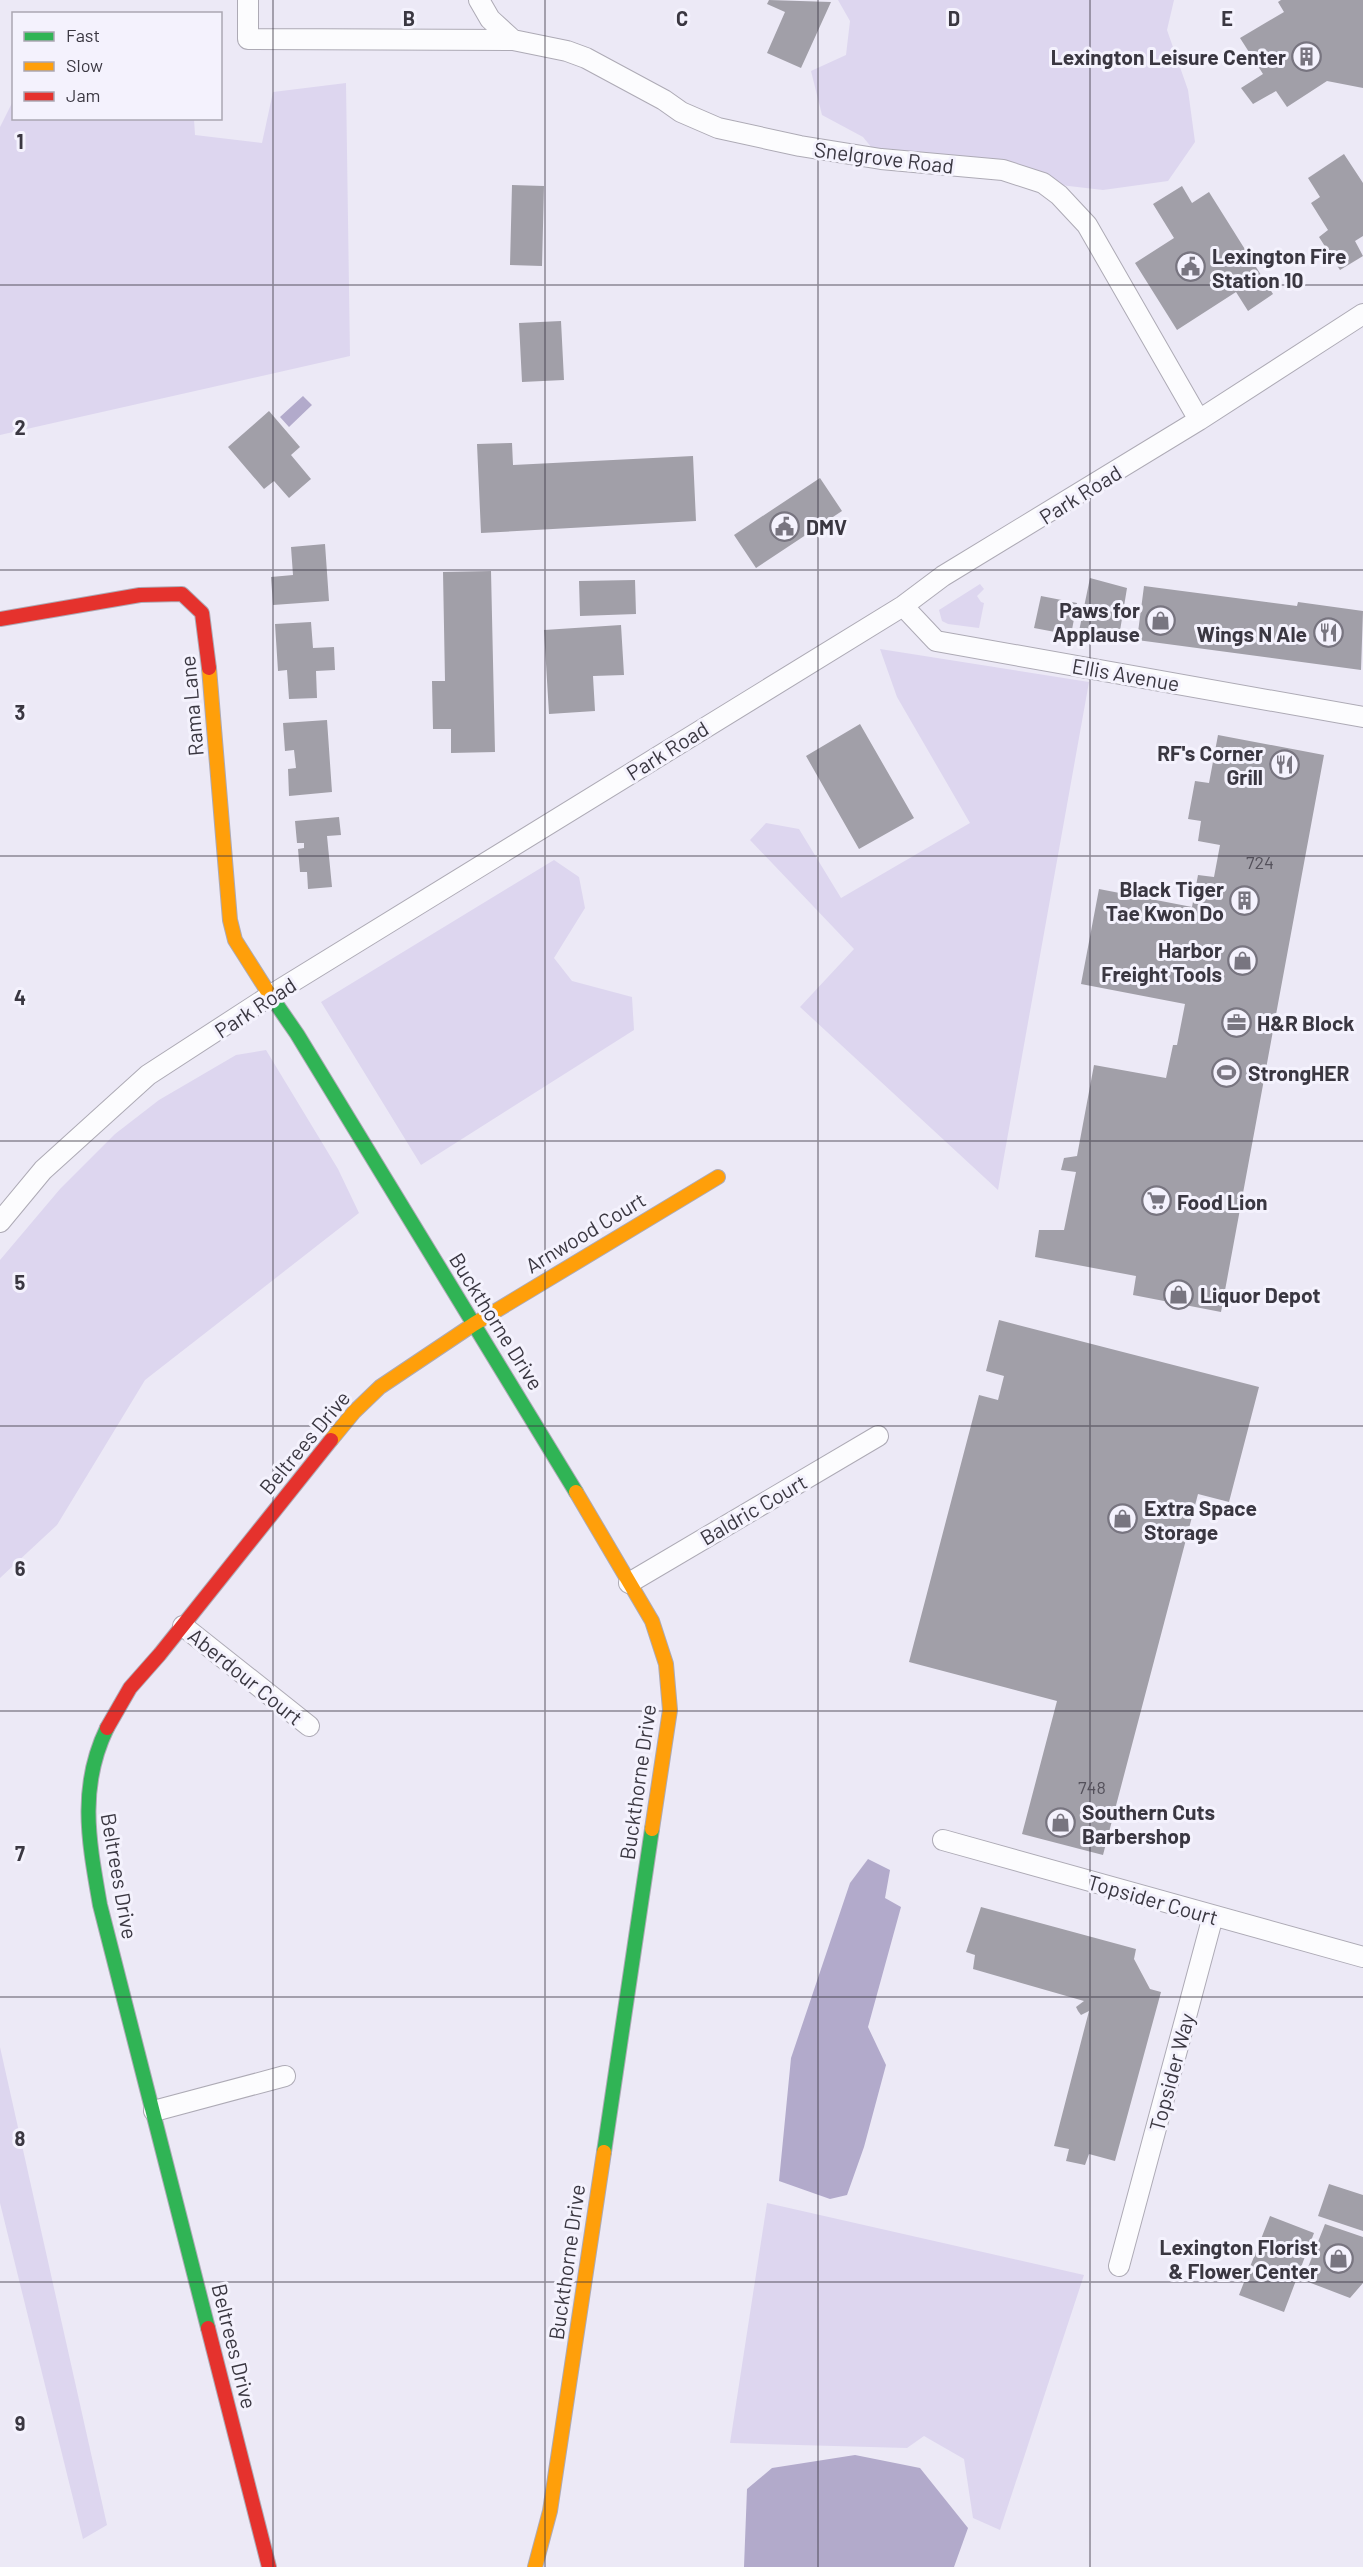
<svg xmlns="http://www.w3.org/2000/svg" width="1363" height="2567" font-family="Barlow,sans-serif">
<rect width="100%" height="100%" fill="#ece9f6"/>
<!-- green -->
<path fill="#ddd6ef" d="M838,0H1174L1167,30L1188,90L1195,142L1168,181L1103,190L1043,183L881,159L863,137L822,115L811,71L846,55L850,21Z
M346,83L350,356L0,435V127L13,101L14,118L194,119L195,135L262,143L273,92Z
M980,584L984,589L977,596L981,602L984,603L979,628L948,624L942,621L939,610Z
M880,649L1089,682L998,1190L800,1007L854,949L750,840L766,823L799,829L841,898L970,823L897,697Z
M554,860L579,877L585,908L554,958L572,981L632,997L634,1030L421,1165L321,1002Z
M266,1050L338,1169L359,1213L145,1380L57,1525L0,1578V1260L60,1189L115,1134L159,1100L236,1055Z
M0,2047L107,2525L83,2539L0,2203Z
M767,2203L1084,2275L1000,2530L973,2518L964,2459L924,2436L907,2448L730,2443Z"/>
<!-- water -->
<path fill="#b2aacb" d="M303,396L312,405L289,427L280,417Z
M868,1859L890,1870L885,1898L901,1907L868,2027L886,2065L864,2147L847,2195L830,2199L779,2181L791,2058L850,1883Z
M855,2455L920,2468L968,2528L954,2567H744L747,2489L772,2468Z"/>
<!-- building -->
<path fill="#a19fa8" d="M769,0L831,2L801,68L767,53L785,12L767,4Z
M1281,0H1363V88L1327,81L1287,107L1276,91L1253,104L1241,88L1263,74L1240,38L1284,12L1278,2Z
M1344,154L1363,183V236L1355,241L1363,256L1340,270L1319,237L1328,230L1311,203L1320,197L1308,178Z
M512,185L544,186L542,266L510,265Z
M1182,186L1192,203L1209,192L1273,294L1248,311L1236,292L1177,330L1135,263L1174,238L1153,204Z
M561,321L564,380L522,382L519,323Z
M269,411L300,447L291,455L311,479L289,498L274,481L264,489L228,447Z
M512,443L513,465L693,456L696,521L481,533L477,444Z
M820,478L842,511L756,568L734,535Z
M325,544L329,601L273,605L271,577L293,575L291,547Z
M491,571L495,752L451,753V729H433L432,681H445L443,572Z
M1090,578L1127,588L1118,643L1078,636Z
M635,580L636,614L580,616L579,581Z
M1144,586L1297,606L1298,602L1363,611L1361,670L1137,640Z
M1041,596L1077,603L1071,635L1034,628Z
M311,622L313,648L334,647L335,670L316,671L317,698L289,699L287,670L278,671L275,624Z
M621,625L624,675L593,676L595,711L549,714L544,630Z
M327,720L332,792L289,796L288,769L296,768L294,750L285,751L283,723Z
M860,724L914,818L859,849L806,756Z
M1218,735L1324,755L1221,1312L1133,1295L1136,1276L1035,1257L1039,1230H1064L1076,1172L1061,1170L1064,1158L1077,1156L1094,1065L1166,1078L1173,1045H1177L1185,1004L1081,984L1099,889L1192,907L1198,875L1214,877L1220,845L1198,841L1201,821L1188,819L1195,781L1209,783Z
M339,817L341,835L327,836L332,887L308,889L307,872H300L298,849L304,848V843H297L295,821Z
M999,1320L1259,1387L1229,1502L1198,1494L1103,1855L1022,1834L1057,1701L909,1662L979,1395L998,1400L1004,1376L986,1371Z
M981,1907L1136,1949L1134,1959L1150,1989L1161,1992L1115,2161L1089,2154L1085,2165L1066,2161L1069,2149L1054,2146L1089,2011L1081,2015L1078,2011L1076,2007L1084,2001L973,1969L975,1955L966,1952Z
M1329,2184L1363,2195V2231L1318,2216Z
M1270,2216L1314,2233L1284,2312L1239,2295Z
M1325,2224L1363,2237V2283L1350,2298L1303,2280Z"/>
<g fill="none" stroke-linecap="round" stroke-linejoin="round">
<defs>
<path id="street" d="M248,0V39L513,40
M479,0L490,19L513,40L567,51L586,58L664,100L681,112L718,128L800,146L881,159L1003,170L1043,183L1059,195L1087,225L1199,420
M903,606L936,641L1363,717
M0,1222L43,1170L148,1075L271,995L903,606L943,576L1199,420L1363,314
M629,1583L878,1436
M183,1626L309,1726
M943,1840L1363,1957
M154,2111L285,2076
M1119,2266L1213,1916"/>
<path id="fast" d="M268,992L297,1034L576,1492
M107,1728C78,1788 89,1842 100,1905L208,2328
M604,2152L652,1829"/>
<path id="slow" d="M209,668L230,920L235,940L268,992
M331,1440L354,1412L380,1387L474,1324L718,1177
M576,1492L652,1621L666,1664L670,1710L652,1829
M535,2567L550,2511L604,2152"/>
<path id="jam" d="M0,619L140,595L182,594L202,613L209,668
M107,1728L130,1688L160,1654L331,1440
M208,2328L269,2567"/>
</defs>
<!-- street casing -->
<use href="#street" stroke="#adaab5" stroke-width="22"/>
<!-- fast casing -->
<use href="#fast" stroke="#adaab5" stroke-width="16"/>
<!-- slow casing -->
<use href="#slow" stroke="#adaab5" stroke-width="16"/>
<!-- jam casing -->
<use href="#jam" stroke="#adaab5" stroke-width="16"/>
<!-- street -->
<use href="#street" stroke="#fcfcfe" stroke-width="20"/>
<!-- fast -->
<use href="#fast" stroke="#30b455" stroke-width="14"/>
<!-- slow -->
<use href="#slow" stroke="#ff9f0a" stroke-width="14"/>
<!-- jam -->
<use href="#jam" stroke="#e5322d" stroke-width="14"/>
</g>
<!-- grid -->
<path fill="none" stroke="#3a3741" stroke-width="1.5" stroke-opacity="0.55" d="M273,0V2567M545,0V2567M818,0V2567M1090,0V2567M0,285H1363M0,570H1363M0,856H1363M0,1141H1363M0,1426H1363M0,1711H1363M0,1997H1363M0,2282H1363"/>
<!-- icons -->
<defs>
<symbol id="building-ring" viewBox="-11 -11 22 22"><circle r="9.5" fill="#f4f2fd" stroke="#787580" stroke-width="1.5"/><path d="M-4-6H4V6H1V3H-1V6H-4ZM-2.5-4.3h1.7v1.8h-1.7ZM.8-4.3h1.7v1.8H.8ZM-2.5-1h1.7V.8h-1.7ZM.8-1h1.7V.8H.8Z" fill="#787580"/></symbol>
<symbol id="civic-ring" viewBox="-11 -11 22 22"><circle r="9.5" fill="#f4f2fd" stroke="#787580" stroke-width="1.5"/><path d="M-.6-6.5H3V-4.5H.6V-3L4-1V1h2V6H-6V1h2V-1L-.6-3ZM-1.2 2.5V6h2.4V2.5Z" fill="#787580"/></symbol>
<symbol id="shop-ring" viewBox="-11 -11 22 22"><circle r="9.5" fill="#f4f2fd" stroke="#787580" stroke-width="1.5"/><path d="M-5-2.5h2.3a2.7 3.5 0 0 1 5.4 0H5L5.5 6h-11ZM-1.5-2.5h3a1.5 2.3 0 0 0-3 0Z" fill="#787580"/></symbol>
<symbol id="restaurant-ring" viewBox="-11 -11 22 22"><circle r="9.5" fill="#f4f2fd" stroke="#787580" stroke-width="1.5"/><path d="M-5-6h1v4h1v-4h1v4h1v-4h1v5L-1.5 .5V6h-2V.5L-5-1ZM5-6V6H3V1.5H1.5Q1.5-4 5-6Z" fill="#787580"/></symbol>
<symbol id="office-ring" viewBox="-11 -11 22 22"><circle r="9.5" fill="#f4f2fd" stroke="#787580" stroke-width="1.5"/><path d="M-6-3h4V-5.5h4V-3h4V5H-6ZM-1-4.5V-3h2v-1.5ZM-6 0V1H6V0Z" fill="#787580"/></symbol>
<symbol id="stadium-ring" viewBox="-11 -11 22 22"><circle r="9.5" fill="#f4f2fd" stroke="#787580" stroke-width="1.5"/><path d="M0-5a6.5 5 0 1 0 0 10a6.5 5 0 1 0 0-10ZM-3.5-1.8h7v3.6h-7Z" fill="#787580"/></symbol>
<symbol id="supermarket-ring" viewBox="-11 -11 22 22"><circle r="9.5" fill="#f4f2fd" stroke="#787580" stroke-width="1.5"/><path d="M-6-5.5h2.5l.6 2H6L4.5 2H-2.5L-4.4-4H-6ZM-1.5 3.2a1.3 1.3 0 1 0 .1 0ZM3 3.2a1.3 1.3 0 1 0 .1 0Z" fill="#787580"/></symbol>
</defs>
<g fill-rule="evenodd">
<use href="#building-ring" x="1290" y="40" width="33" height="33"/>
<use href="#civic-ring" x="1174" y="250" width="33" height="33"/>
<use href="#civic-ring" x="768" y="510" width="33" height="33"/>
<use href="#shop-ring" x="1144" y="604" width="33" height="33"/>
<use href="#restaurant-ring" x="1312" y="616" width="33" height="33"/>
<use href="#restaurant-ring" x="1268" y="748" width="33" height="33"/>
<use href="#building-ring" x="1228" y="884" width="33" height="33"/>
<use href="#shop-ring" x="1226" y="944" width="33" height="33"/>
<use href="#office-ring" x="1220" y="1006" width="33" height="33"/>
<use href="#stadium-ring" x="1210" y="1056" width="33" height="33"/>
<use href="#supermarket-ring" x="1140" y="1184" width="33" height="33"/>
<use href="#shop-ring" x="1162" y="1278" width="33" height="33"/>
<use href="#shop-ring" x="1106" y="1502" width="33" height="33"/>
<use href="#shop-ring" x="1044" y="1806" width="33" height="33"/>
<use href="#shop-ring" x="1322" y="2242" width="33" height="33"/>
</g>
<g text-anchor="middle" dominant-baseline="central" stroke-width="6" stroke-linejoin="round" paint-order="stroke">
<!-- number labels -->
<g font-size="18" fill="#54515b">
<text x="1260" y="862">724</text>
<text x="1092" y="1787">748</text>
</g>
<!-- poi labels -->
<g font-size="21" font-weight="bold" fill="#3a3741" stroke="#f4f2fd" text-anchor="start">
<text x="1286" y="56" text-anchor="end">Lexington Leisure Center</text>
<text x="1212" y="255">Lexington Fire<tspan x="1212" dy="24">Station 10</tspan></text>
<text x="806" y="526">DMV</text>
<text x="1140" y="609" text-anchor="end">Paws for<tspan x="1140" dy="24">Applause</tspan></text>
<text x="1307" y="633" text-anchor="end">Wings N Ale</text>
<text x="1263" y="752" text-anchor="end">RF's Corner<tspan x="1263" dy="24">Grill</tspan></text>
<text x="1224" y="888" text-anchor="end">Black Tiger<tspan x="1224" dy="24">Tae Kwon Do</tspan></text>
<text x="1222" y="949" text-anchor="end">Harbor<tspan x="1222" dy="24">Freight Tools</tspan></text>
<text x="1257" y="1022">H&amp;R Block</text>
<text x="1248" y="1072">StrongHER</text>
<text x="1177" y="1201">Food Lion</text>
<text x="1200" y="1294">Liquor Depot</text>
<text x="1144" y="1507">Extra Space<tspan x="1144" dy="24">Storage</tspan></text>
<text x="1082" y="1811">Southern Cuts<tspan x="1082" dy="24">Barbershop</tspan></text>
<text x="1318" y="2246" text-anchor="end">Lexington Florist<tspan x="1318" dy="24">&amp; Flower Center</tspan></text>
</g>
<!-- street labels -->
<g font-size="21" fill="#3a3741" stroke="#f4f2fd">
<text transform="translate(884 157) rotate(7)">Snelgrove Road</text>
<text transform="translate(1080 494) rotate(-32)">Park Road</text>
<text transform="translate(1126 674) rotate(10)">Ellis Avenue</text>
<text transform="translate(191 706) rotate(-95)">Rama Lane</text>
<text transform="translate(667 750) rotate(-32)">Park Road</text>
<text transform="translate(255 1007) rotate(-33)">Park Road</text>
<text transform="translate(585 1232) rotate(-31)">Arnwood Court</text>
<text transform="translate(497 1321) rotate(58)">Buckthorne Drive</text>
<text transform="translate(304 1442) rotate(-50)">Beltrees Drive</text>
<text transform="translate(753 1509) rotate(-30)">Baldric Court</text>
<text transform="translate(246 1676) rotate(39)">Aberdour Court</text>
<text transform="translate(637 1782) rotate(-82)">Buckthorne Drive</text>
<text transform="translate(120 1876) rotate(80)">Beltrees Drive</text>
<text transform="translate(1153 1899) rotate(16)">Topsider Court</text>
<text transform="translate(1171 2072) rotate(-75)">Topsider Way</text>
<text transform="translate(566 2262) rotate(-82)">Buckthorne Drive</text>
<text transform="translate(235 2346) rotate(76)">Beltrees Drive</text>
</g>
</g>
<g font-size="20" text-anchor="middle" font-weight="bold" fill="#3a3741" stroke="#f4f2fd" stroke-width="6" stroke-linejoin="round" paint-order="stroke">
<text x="409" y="26">B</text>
<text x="682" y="26">C</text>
<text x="954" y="26">D</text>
<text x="1227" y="26">E</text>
<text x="20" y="149">1</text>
<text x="20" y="435">2</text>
<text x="20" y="720">3</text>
<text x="20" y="1005">4</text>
<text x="20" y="1290">5</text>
<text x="20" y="1576">6</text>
<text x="20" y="1861">7</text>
<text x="20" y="2146">8</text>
<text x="20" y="2431">9</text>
</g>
<!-- legend -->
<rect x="12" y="12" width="210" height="108" fill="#f4f2fd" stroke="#aaa7b2" stroke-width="1.5"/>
<rect x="24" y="32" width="30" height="9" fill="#30b455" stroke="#aaa7b2" stroke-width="1.5"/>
<text x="66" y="42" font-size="18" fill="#3a3741">Fast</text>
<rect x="24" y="62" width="30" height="9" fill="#ff9f0a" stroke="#aaa7b2" stroke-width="1.5"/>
<text x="66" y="72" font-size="18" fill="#3a3741">Slow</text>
<rect x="24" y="92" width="30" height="9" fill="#e5322d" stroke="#aaa7b2" stroke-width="1.5"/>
<text x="66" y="102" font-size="18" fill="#3a3741">Jam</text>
</svg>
